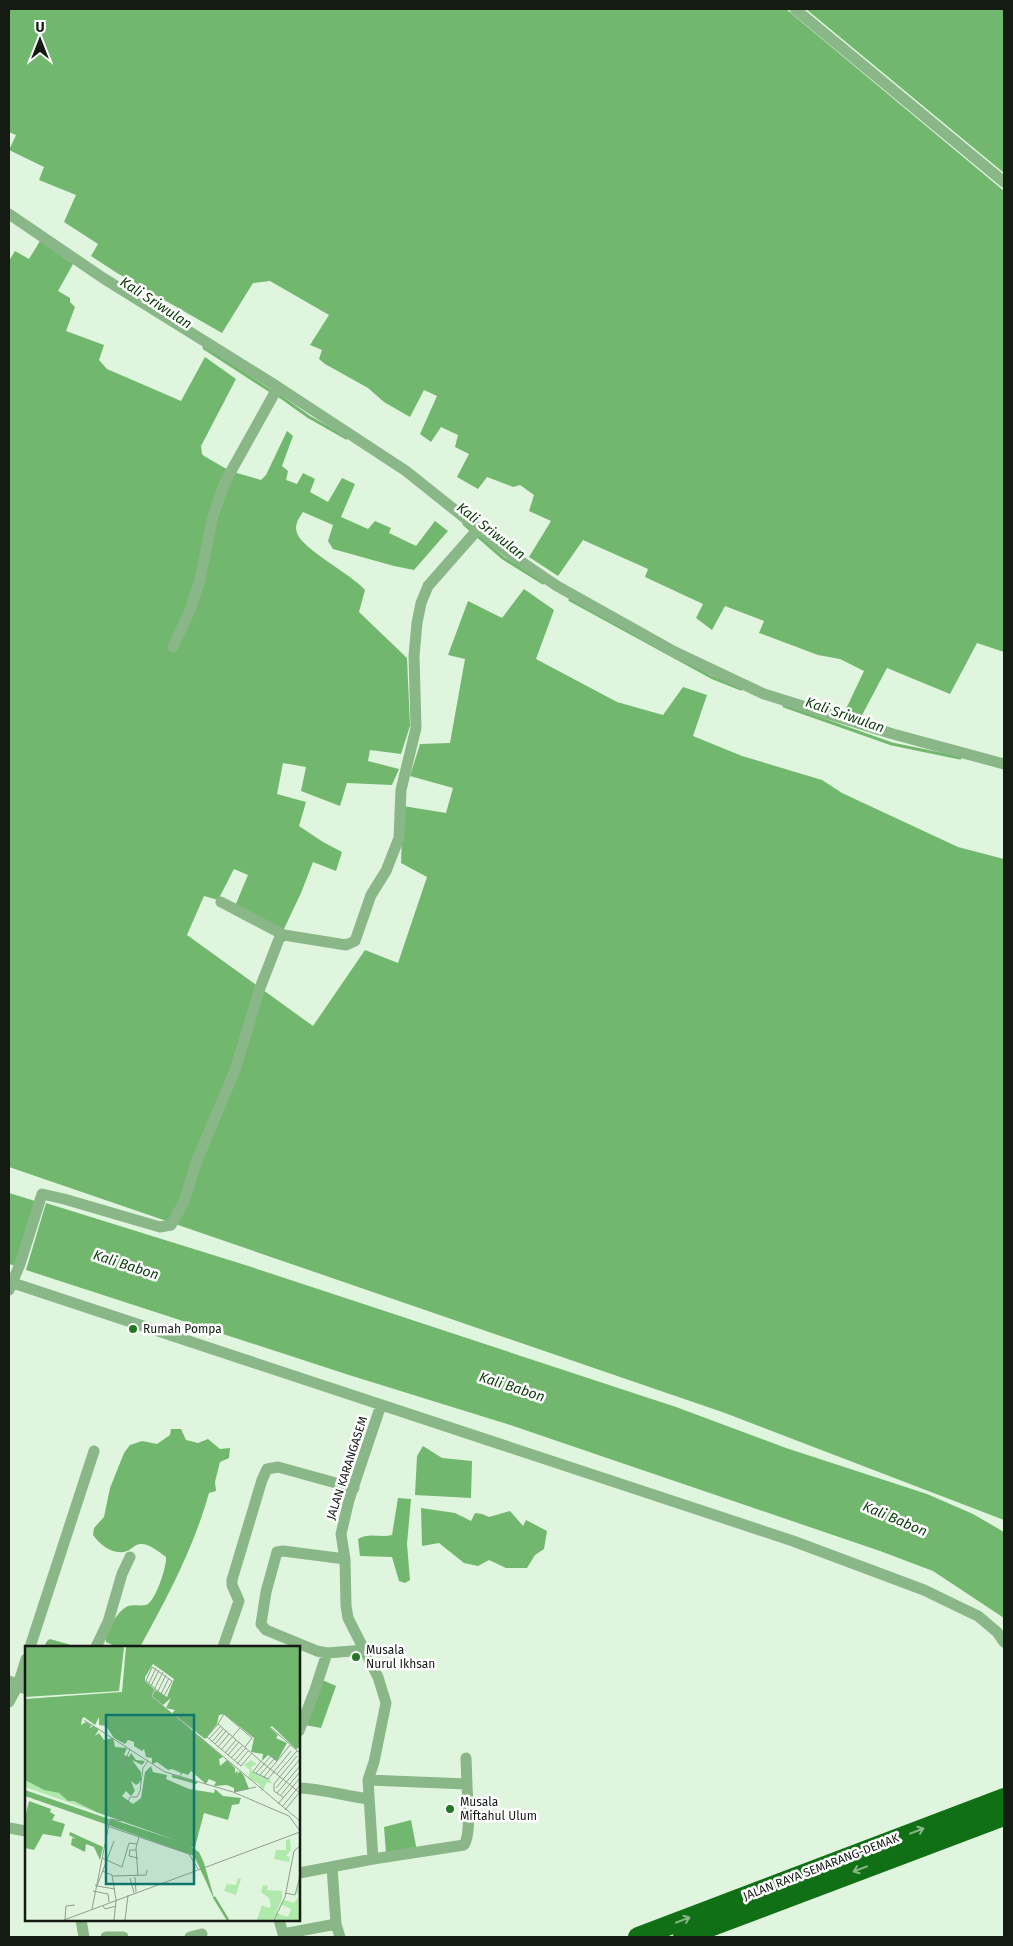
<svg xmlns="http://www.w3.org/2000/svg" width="1013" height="1946" font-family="'Fira Sans',sans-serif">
<rect width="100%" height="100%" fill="#e0f5de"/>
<!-- water -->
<path fill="#71b76e" d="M9,9H786L1004,191V652L977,643L950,694L887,668L861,717L845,711L864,671L840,659L818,655L759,633L764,621L725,606L712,630L696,618L703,604L645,577L648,569L583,540L558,576L529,557L551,521L529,511L534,495L520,485L513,487L487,477L478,489L457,477L469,454L455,447L458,435L441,427L431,442L420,434L437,396L424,390L410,417L384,402L368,388L325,364L319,359L322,350L310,345L329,315L270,281L253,283L222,333L117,273L91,256L98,244L64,222L76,195L39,180L44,167L9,150L16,135L9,132Z
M806,9H1004V173Z
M40,241L73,264L58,291L70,298V302L75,307L66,331L104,345L99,360L107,369L181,401L205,357L236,379L201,446L202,454L204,456L230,471L261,480L266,475L287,431L293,436L282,466L288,471L286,480L297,484L303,473L315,479L310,492L328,502L342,478L355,484L341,517L368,529L375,521L391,528L389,533L416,546L435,521L448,531L414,570L394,566L333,549L328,541L333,525L303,512C299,518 294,525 297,533C303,550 350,573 365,590L359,612L407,658L410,726L401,754L370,750L368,761L399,769L392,785L347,783L340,806L301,791L306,767L283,763L277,794L306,802L299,826L323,842L342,852L336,871L313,862L301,893L283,931L235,906L248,875L234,869L218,900L204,896L187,935L313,1026L365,950L398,963L427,877L401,863L403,806L446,813L453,788L410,776L420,744L450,743L465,659L448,655L468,601L502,618L524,589L554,610L536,659L617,702L663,715L683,687L707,695L693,736L742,756L822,780L842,793L958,847L1004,859V1520L725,1413L9,1167V261L15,251L29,259Z
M9,1193L35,1201L16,1266L9,1264Z
M46,1203L242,1264L676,1407L786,1448L927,1494L973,1514L1004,1532V1618L933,1571L880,1551L507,1424L349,1375L26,1270Z
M171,1429H181L186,1440L198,1443L208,1439L220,1449L230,1448L229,1458L220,1462L215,1482L216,1491L209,1493C194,1547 167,1598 140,1647H117L106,1642C105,1632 118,1610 128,1606C134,1604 142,1607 148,1604C156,1599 167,1566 166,1557C159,1552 150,1544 141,1544C135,1544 132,1549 127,1551C114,1556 100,1545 93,1535L94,1528L104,1517L110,1488L124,1453L130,1445L142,1441L157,1444L170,1435Z
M423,1446L442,1458L472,1461L471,1498L415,1495L417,1456Z
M398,1498L411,1499L407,1544L410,1580L405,1583L399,1581L392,1557L360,1556L358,1539C369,1532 380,1538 392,1535Z
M421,1508L455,1513L471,1521L475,1513L482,1514L489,1517L510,1511L523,1526L526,1520L547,1531L544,1549L535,1555L527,1568H506L489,1560L478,1566L464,1563L439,1543L422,1546Z
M50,1639L78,1647H44L47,1641Z
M320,1679L336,1686L321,1728L305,1725Z
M411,1820L417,1851L386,1853L384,1827Z"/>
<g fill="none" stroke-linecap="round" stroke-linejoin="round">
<!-- stream -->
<path stroke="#71b76e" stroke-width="3" d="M204,348L272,392
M278,395L309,417L346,438
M464,524L503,558L543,583
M570,600L711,677L741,689
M784,706L892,744L960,758"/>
<!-- street -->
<path stroke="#8ab787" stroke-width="11" d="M795,9L1004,182
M9,214L103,278L278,387L406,471L510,554L557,586L675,652L764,694L893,734L1004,764
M173,647L191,608L200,579L213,516L225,482L278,387
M221,902L284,935
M13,1283L793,1541L924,1590L957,1606L978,1616L997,1632L1004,1642
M9,1290L20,1264L42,1194L64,1199L160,1227L171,1225L184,1202L196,1163L235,1070L260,988L279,939L284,935L346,945L355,941L371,895L386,871L399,838L401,790L416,728L414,656L417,623L421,603L428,586L479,528
M345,1559L283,1551L277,1552L266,1592L261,1624L266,1630L317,1651L327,1653L364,1650
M30,1647L94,1451
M96,1647L108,1622L122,1574L130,1557
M223,1647L239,1601L232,1585V1580L262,1480L267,1469L278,1467L354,1488
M9,1681L26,1689
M9,1702L18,1685L26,1659
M299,1731L315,1690L327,1653
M368,1780L467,1784L466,1758
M299,1788C323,1789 345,1796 369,1799
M9,1828L26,1831
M373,1859L368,1780L374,1762L386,1703L378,1677L348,1618L346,1606L345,1559L341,1534L349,1500L381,1405
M332,1867L336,1924L340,1937
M299,1873L373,1859L464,1845C472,1833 467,1798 467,1784
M81,1920L84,1937
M279,1920L284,1937
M283,1934L336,1924
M106,1937H123
M190,1937L202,1934"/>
<!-- highway -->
<path stroke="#116f16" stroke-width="20" d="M638,1937L1004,1798
M683,1937L1004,1816"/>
</g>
<!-- one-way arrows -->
<defs><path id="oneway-shaft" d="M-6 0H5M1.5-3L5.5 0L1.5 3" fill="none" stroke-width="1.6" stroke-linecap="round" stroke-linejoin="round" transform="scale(1.25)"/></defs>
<g stroke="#88b78a">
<use href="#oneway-shaft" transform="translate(917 1831) rotate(-21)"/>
<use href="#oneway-shaft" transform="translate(860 1869) rotate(159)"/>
<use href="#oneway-shaft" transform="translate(683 1920) rotate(-21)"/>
</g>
<!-- markers -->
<g fill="#237824" stroke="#fff" stroke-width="2">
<circle cx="133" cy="1329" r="5"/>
<circle cx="356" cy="1657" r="5"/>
<circle cx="450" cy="1809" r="5"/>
</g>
<g text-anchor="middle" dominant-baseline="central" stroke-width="5" stroke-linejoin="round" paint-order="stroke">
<!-- poi labels -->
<g font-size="12" fill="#141b13" stroke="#fff" text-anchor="start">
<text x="143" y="1329">Rumah Pompa</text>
<text x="366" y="1650">Musala<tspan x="366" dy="14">Nurul Ikhsan</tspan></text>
<text x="460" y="1802">Musala<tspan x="460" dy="14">Miftahul Ulum</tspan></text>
</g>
<!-- street labels -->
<g font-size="12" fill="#141b13" stroke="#fff">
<text transform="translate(347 1468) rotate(-72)">JALAN KARANGASEM</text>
<text transform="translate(821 1867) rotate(-21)">JALAN RAYA SEMARANG-DEMAK</text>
</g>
<!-- water labels -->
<g font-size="14" font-style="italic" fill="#0a3c0b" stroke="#fff">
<text transform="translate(156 303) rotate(33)">Kali Sriwulan</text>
<text transform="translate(491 531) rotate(38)">Kali Sriwulan</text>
<text transform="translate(845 715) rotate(19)">Kali Sriwulan</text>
<text transform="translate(126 1265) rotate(18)">Kali Babon</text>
<text transform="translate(512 1387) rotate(18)">Kali Babon</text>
<text transform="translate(895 1519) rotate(23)">Kali Babon</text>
</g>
</g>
<!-- overview -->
<g transform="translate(25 1646)">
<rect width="275" height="275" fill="#e0f5de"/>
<path d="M226,114L232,118L226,121L228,126L235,129V132L237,129L244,133L248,138L242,136L237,146L234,138L223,132L225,124L219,119ZM0,134L19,144L34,147L43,155H49L71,166L0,141ZM265,193L266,204L261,210L265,211L264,216L249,213L251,204H261V194ZM213,232L216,233L211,249L199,245L202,238L211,239ZM275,232V274H249L251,267L263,271L266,263L255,258L259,254L269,257L274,250L271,247ZM238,239L243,240L242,244L257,245V253L248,274H232L237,259L243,262L246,260L244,252L236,246Z" fill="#b0e9ac"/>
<path d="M0,1H99L94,45L0,51ZM101,1H275V106V101L271,103L247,80L245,82L253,89L251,92L262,97L252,115L243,109L237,115L238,108L226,106L229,92L199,68L194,69L192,78L180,93L147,67L150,64L141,62L146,52L138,59L127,50L130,44L142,51L149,33L128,18L120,31V35L129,43L126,50L198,111L194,113L195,120L202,114L210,122V127L213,124L212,128L215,125L219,130L224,143L209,146V142L202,139L189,140L191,136L184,133L181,138L166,125L163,129L158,127L154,131L156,127L147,123L143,124L132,116L127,118V112L121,111L119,103L117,105L109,100V96L103,94L100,98L89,92L81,80L74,79V71L70,79L59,71L57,73L56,79L61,76L66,79L65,82L68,80L74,83L70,90L74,87L79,94L88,92L90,101L102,102L99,109L104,111L106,107L111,114L120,115L117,119L107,114L116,126V135H113L116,136L111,139L106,135L110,145L106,150L101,145L97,150L108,158L116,152L120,126L126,120L128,126L142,129L141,133L164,143L189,147L190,143L198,150L216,152L214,158L207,159L203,174L179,167L170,201H166L174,206L179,217L190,255L169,210L83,179L86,173L153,195L71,166L49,155H43L34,147L19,144L0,134V53L97,46ZM0,144L84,173L83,179L0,150ZM4,155L26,163L25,166L30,169L27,174L40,178L36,191L18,188L9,204L0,202V172ZM45,186L78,201L75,214L69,201L61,198L60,206L46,199L47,192L51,193L44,189Z" fill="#71b76e"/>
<path fill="none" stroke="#71b76e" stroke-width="2.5" d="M147,130L172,137M189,251L203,274"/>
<path fill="none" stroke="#8e9e8d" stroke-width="1" d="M127,21L147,35L139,50L121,35ZM138,26L126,50L275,175M124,37L131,22M126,40L134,24M133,45L141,29M136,48L144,32M59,74L140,126L208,146L264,170L275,185M246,82L275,107M182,91L216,120L227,107M181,92L193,78M184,93L196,80M187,96L198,83M190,98L201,85M193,101L204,88M220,101L227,92L199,68L193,78L239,118L275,147M196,104L215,82M200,107L211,94M203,109L214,96M206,112L218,99M209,115L221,102M236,115L228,126L243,133L266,105M212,118L224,104M96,125L105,103M231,127L246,110L252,115M252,128L272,105M235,129L249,113M239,131L265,99M251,142L275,113M209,146L231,141M252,147L275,120M255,150L275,126M259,152L249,145V138L272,110M253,158L275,132M257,161L275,139M260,164L274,147M82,180L164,208L173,223M111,204H105L104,210L113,212M77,212L97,221L104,197L112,198M77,225L87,229L91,254M88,230L121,229L122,224M113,230L111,202L114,191M110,231L111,246M105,232L109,247M70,239L72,240L89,195M72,240L90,243M68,245L83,248L84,256M260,247L270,249L275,230M78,260L80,263L91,260M67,263L85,173L96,175L105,151H112L115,145L118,122L123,115M40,273L41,260L50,259M39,274L275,186M89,274L91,255M100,274L103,249M249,274L260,251L269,205L275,200"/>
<path fill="#0f766e" fill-opacity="0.15" stroke="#0f766e" stroke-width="2.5" d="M81,69H169V238H81Z"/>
<rect width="275" height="275" fill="none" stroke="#141b13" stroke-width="2.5"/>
</g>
<!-- border -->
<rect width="1013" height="1946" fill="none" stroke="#141b13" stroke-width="20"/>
<!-- north arrow -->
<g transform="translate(40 40)" stroke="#ffffff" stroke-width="4" paint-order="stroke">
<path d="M0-4L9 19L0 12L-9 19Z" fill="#141b13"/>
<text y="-8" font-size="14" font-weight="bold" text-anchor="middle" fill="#141b13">U</text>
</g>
</svg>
